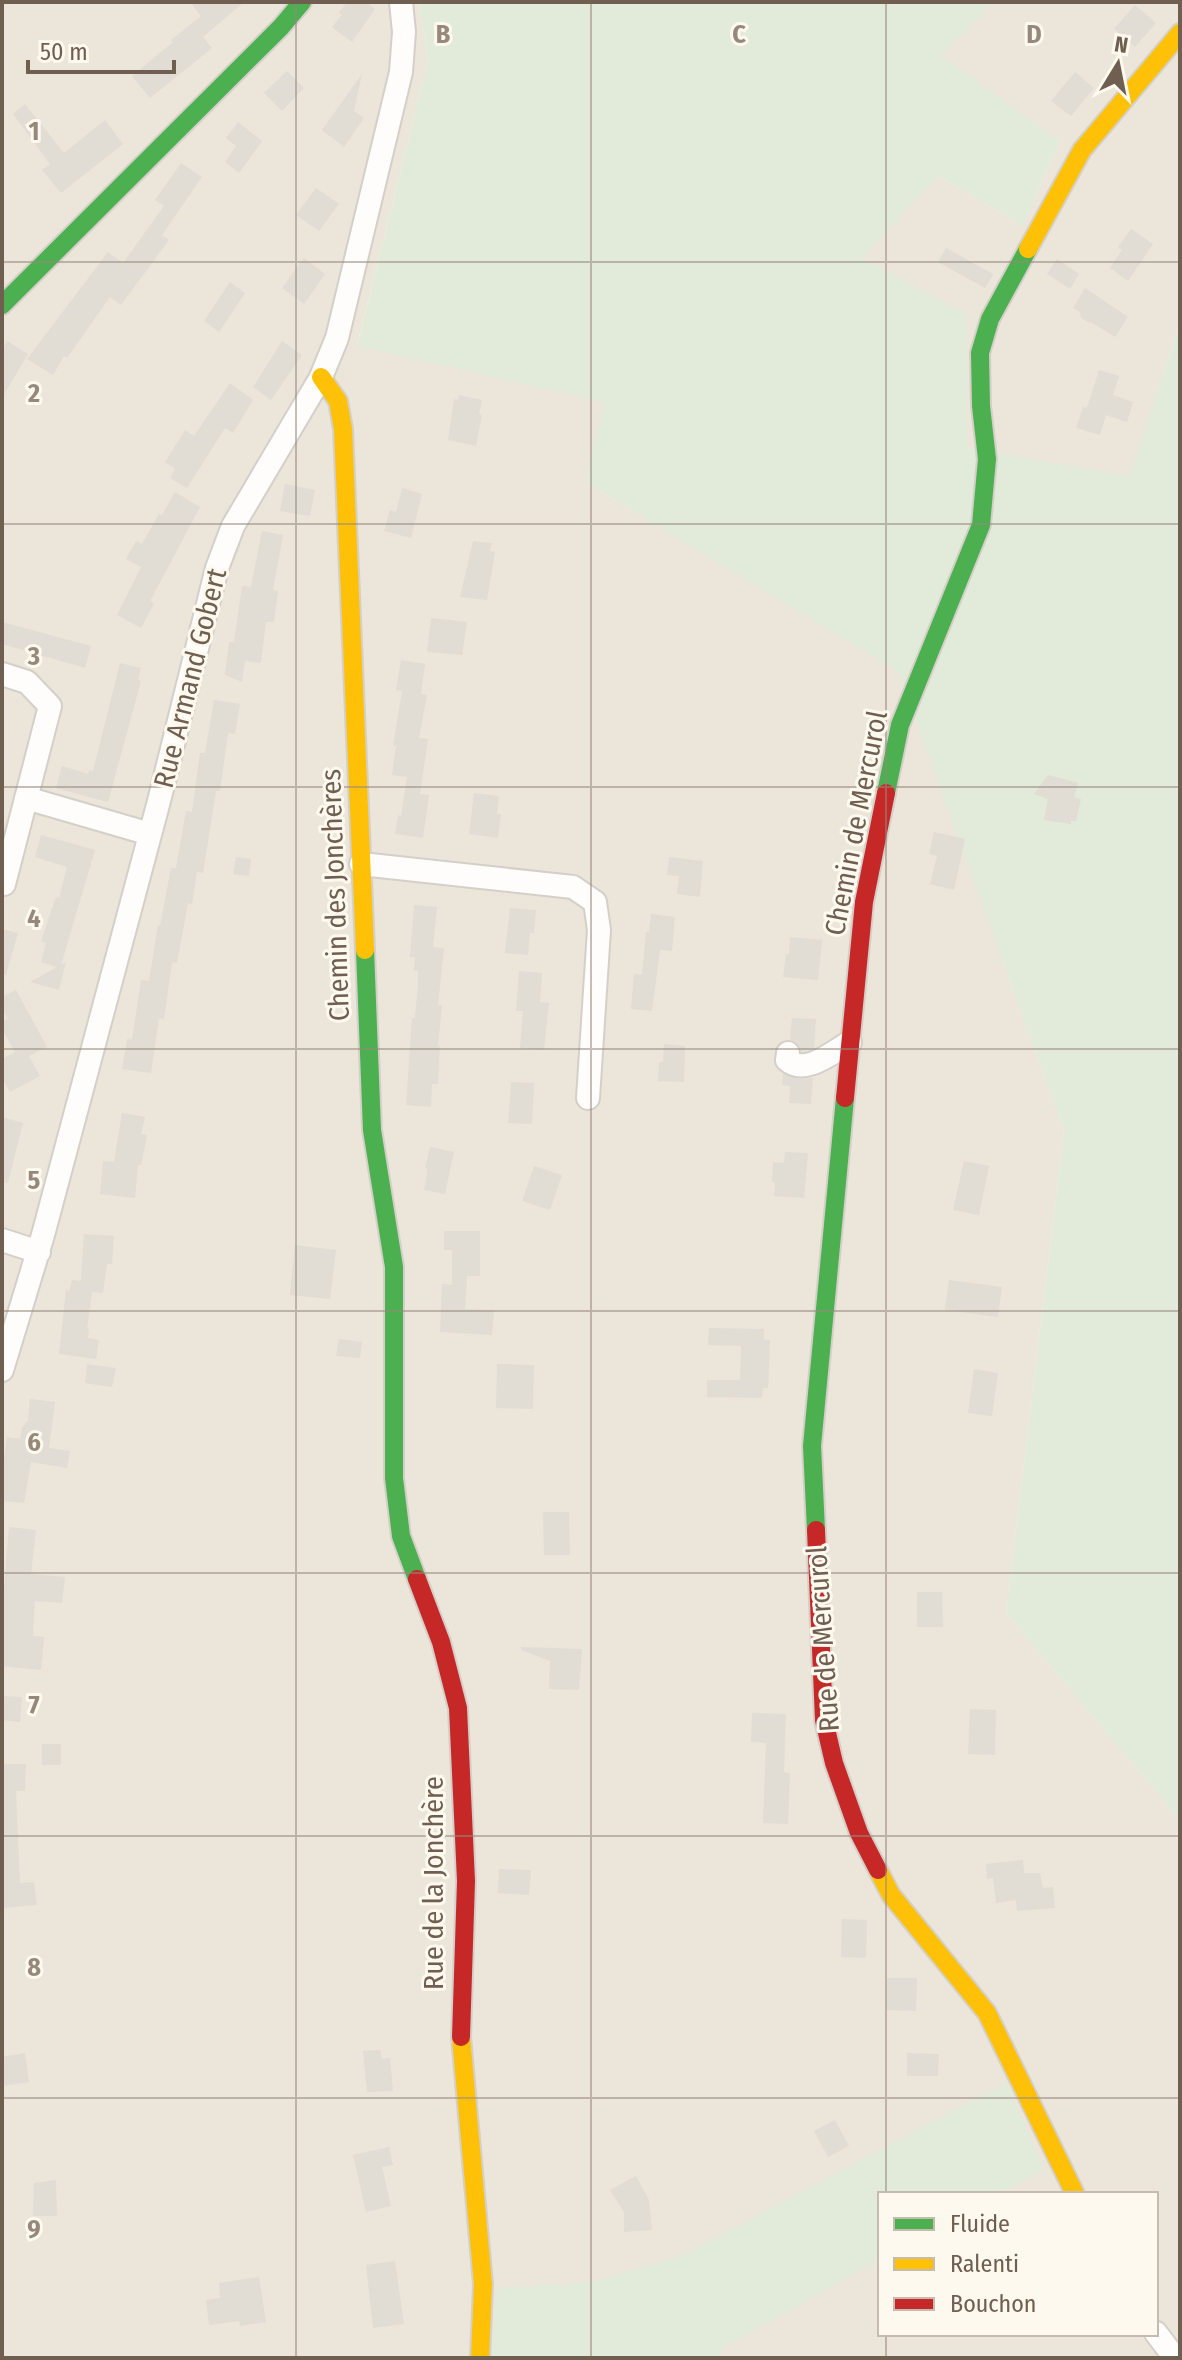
<svg xmlns="http://www.w3.org/2000/svg" width="1182" height="2360" font-family="'Fira Sans Condensed',sans-serif">
<rect width="100%" height="100%" fill="#f6f3ec"/>
<!-- residential -->
<path fill="#ece5d9" fill-rule="evenodd" d="M2,2H419L428,61L357,345L605,402L585,482L898,671L1064,1130L1006,1613L1180,1820V2358H2ZM880,2194H1156V2334H880Z
M994,2H1180V330L1175,336L1130,477L967,448V314L861,258L938,176L1023,226L1060,141L940,55Z"/>
<!-- green -->
<path fill="#e2ebd9" d="M419,2H994L941,55L1060,141L1023,226L938,176L862,258L967,314V448L1130,476L1175,336L1180,330V1820L1006,1613L1064,1130L898,672L585,482L604,402L357,346L428,61Z
M1007,2082L1044,2169L999,2194H880V2260L719,2350L722,2358H490L497,2288L593,2282L685,2254Z"/>
<!-- building -->
<path fill="#e1dcd4" d="M190,2H244L203,37L212,48L150,98L132,76L173,42L171,40L201,16Z
M347,2H366L375,9L352,42L332,27L342,15L339,13Z
M1135,5L1156,23L1135,47L1114,29Z
M287,71L304,88L282,111L264,93Z
M1075,72L1094,88L1071,116L1051,101Z
M362,74L354,111L364,118L344,147L322,130Z
M25,104L64,153L105,120L123,144L61,193L42,170L50,164L13,114Z
M238,122L262,141L239,173L225,162L236,146L226,138Z
M181,163L202,177L162,235L169,240L121,305L110,297L67,358L64,356L53,375L27,359L108,252L123,263L164,206L155,200Z
M316,188L339,204L319,231L296,215Z
M1131,229L1153,244L1128,281L1110,268L1122,250L1118,247Z
M946,248L993,274L985,288L938,262Z
M304,258L325,274L304,304L282,288Z
M1057,259L1079,274L1070,289L1047,274Z
M230,282L245,293L219,332L204,321Z
M1085,288L1128,317L1115,337L1091,322L1090,323L1081,318L1080,312L1073,308Z
M7,341L28,354L2,398V350Z
M282,341L302,355L271,400L253,387Z
M1099,370L1119,376L1113,395L1133,402L1127,422L1106,415L1100,435L1076,428L1083,407L1087,408Z
M230,383L253,400L233,433L225,428L187,488L170,478L175,469L165,462L185,430L194,436Z
M459,395L482,400L479,414L482,415L476,446L448,440L454,399L458,400Z
M285,484L315,490L310,516L280,511Z
M402,488L422,494L411,538L384,531L390,510L396,512Z
M175,492L200,507L150,601L154,604L141,628L117,615L141,567L126,559L136,541L142,544L159,514L162,515Z
M262,531L283,535L273,590L278,591L274,622H266L261,663L245,661L242,682L225,675L229,642H234L242,586L251,587Z
M473,541L492,543L490,551L495,552L487,600L460,597Z
M431,618L467,622L462,655L427,652Z
M2,622L91,646L85,668L2,644Z
M401,660L425,664L421,694L427,695L419,738L428,739L420,794L429,795L423,838L395,834L398,815L401,816L407,777L392,775L396,746H393L402,691L396,690Z
M120,663L141,668L138,680L141,681L108,802L56,788L62,766L88,774L89,770L93,771Z
M214,700L240,704L235,734L228,733L220,791H216L203,873L197,872L192,904L188,903L177,963L172,962L164,1019L159,1018L151,1073L122,1069L127,1039L132,1040L141,980L149,981L158,925L160,926L171,868H176L186,811L192,812L200,753H205Z
M1048,775L1078,783L1074,797L1081,799L1076,821H1071V824L1044,820L1048,799L1034,794Z
M474,793L499,796L497,814H501L498,838L469,834Z
M934,832L965,839L954,890L930,884L937,856L929,854Z
M41,835L95,850L61,965L66,962L59,990L30,982L57,967L41,962L46,943L41,941L56,897L59,898L67,867L35,857Z
M236,857L251,859L249,876L233,874Z
M669,857L703,861L700,897L677,894L679,876L667,875Z
M414,905L437,907L433,947L444,948L438,1005H442L438,1046H440L438,1084H432L431,1107L406,1105L412,1018H415L418,984V971L414,970L415,957H410Z
M510,908L536,910L534,933H530L528,955L505,953Z
M651,914L675,917L672,951L660,950L652,1011L631,1009L634,974L642,975L646,932H649Z
M2,929L18,933L6,975L2,974Z
M790,937L822,940L818,980L783,977L786,954H789Z
M519,971L542,973L540,1002L549,1003L544,1050L520,1048L523,1011H516Z
M16,990L47,1047L29,1056L40,1076L10,1092L2,1077V1059L15,1052L2,1029V1022L8,1019L2,1008V997Z
M792,1018L816,1019L814,1048L802,1051L797,1043L790,1039Z
M664,1044L685,1046L684,1082L658,1081L659,1062H663Z
M783,1074L800,1079L813,1078L811,1104L789,1103L790,1086L782,1085Z
M511,1082L534,1083L532,1124L508,1123Z
M122,1113L145,1117L141,1134L147,1135L141,1165H138L135,1198L100,1194L103,1161L114,1162Z
M2,1117L23,1123L8,1183L2,1182Z
M430,1147L454,1152L445,1194L424,1190L428,1169L425,1168Z
M785,1152L808,1153L804,1198L774,1196L775,1182H772L773,1162L784,1163Z
M964,1161L989,1166L979,1215L953,1210Z
M534,1166L562,1175L550,1210L522,1201Z
M444,1231H480V1276H467L465,1309L494,1310L492,1335L440,1332L442,1284L452,1285V1250H444Z
M84,1234L114,1236L112,1264H107L103,1293L92,1292L87,1329H89L88,1338L99,1340L96,1359L59,1354L66,1290L69,1291L72,1280L81,1281Z
M295,1245L336,1250L330,1299L290,1295Z
M949,1280L1002,1287L998,1317L945,1310Z
M709,1328L764,1329V1340H770L769,1370L768,1388H763L762,1398L707,1397V1380H740L741,1346L708,1345Z
M339,1339L362,1342L360,1358L336,1356Z
M87,1364L116,1368L112,1387L85,1383Z
M497,1364L534,1365L533,1409L496,1408Z
M974,1369L998,1373L992,1416L968,1413Z
M30,1399L55,1402L49,1448L70,1451L67,1468L31,1462L24,1503L2,1501V1473L7,1437L20,1439L22,1427L28,1421Z
M543,1512H569L570,1555H544Z
M9,1527L36,1530L31,1574L65,1577L62,1603L35,1601L33,1636L44,1637L41,1670L2,1666V1610Z
M917,1592H942L943,1627H917Z
M521,1647L582,1649L579,1690L549,1689L550,1661L521,1650Z
M2,1696L22,1697L20,1722L2,1720Z
M970,1709L996,1710L995,1755L968,1754Z
M752,1713L786,1714L784,1772L790,1773L788,1824L763,1823L766,1743L751,1742Z
M42,1744H61V1765H42Z
M2,1764H26L25,1791H16L20,1883L34,1882L37,1905L2,1908Z
M1023,1860L1024,1873H1040L1043,1888L1053,1887L1055,1908L1017,1911L1016,1900L996,1903L993,1878L987,1879L986,1864Z
M499,1869L531,1870L529,1895L498,1893Z
M842,1919L867,1920L866,1958L841,1957Z
M887,1978H917L916,2011L886,2010Z
M380,2050L382,2059L390,2058L393,2091L367,2092L363,2051Z
M25,2053L29,2082L2,2086V2057Z
M907,2053L939,2054L938,2076H907Z
M835,2120L849,2146L828,2157L814,2131Z
M389,2147L393,2165L382,2167L391,2206L366,2212L353,2155Z
M636,2176L649,2200L652,2230L624,2232V2212L610,2190Z
M56,2180L57,2216H33L34,2183Z
M395,2261L404,2324L373,2328L366,2265Z
M259,2277L266,2322L240,2326L239,2321L209,2325L206,2300L220,2298L219,2283Z"/>
<g fill="none" stroke-linecap="round" stroke-linejoin="round">
<defs>
<path id="street" d="M2,674L27,682L50,706L4,884
M26,798L150,834
M361,864L573,887L595,902L599,930L588,1098
M788,1053L787,1060C805,1076 833,1052 850,1042
M2,1240L39,1252
M2,1370L43,1235L159,801L217,568L233,526L321,377L337,338L401,72L404,32L401,2
M1156,2333L1175,2358"/>
<path id="fast" d="M2,305L281,27L302,2
M886,793L900,725L981,525L987,459L981,406L980,353L990,319L1028,249
M365,950L372,1130L394,1267V1478L401,1536L417,1579
M816,1530L812,1446L845,1098"/>
<path id="slow" d="M1028,249L1082,150L1180,33
M321,377L338,401L343,429L365,950
M878,1870L891,1895L987,2013L1075,2194
M461,2037L483,2284L480,2358"/>
<path id="jam" d="M845,1098L864,902L886,793
M816,1530L824,1720L834,1763L859,1833L878,1870
M417,1579L441,1642L458,1708L466,1881L461,2037"/>
</defs>
<!-- street casing -->
<use href="#street" stroke="#d4cfc9" stroke-width="26"/>
<!-- fast casing -->
<use href="#fast" stroke="#d4d0c9" stroke-width="22"/>
<!-- slow casing -->
<use href="#slow" stroke="#d4d0c9" stroke-width="22"/>
<!-- jam casing -->
<use href="#jam" stroke="#d4d0c9" stroke-width="22"/>
<!-- street -->
<use href="#street" stroke="#fefdfc" stroke-width="22"/>
<!-- fast -->
<use href="#fast" stroke="#4caf50" stroke-width="18"/>
<!-- slow -->
<use href="#slow" stroke="#ffc107" stroke-width="18"/>
<!-- jam -->
<use href="#jam" stroke="#c62828" stroke-width="18"/>
</g>
<!-- grid -->
<path fill="none" stroke="#96897c" stroke-width="2" stroke-opacity="0.55" d="M296,2V2358M591,2V2358M886,2V2194M2,262H1180M2,524H1180M2,787H1180M2,1049H1180M2,1311H1180M2,1573H1180M2,1836H1180M2,2098H1180M886,2334V2358"/>
<g text-anchor="middle" dominant-baseline="central" stroke-width="6" stroke-linejoin="round" paint-order="stroke">
<!-- street labels -->
<g font-size="28" fill="#705f50" stroke="#fdf9ee">
<text transform="translate(190 678) rotate(-76)">Rue Armand Gobert</text>
<text transform="translate(856 823) rotate(-79)">Chemin de Mercurol</text>
<text transform="translate(335 895) rotate(-92)">Chemin des Jonchères</text>
<text transform="translate(823 1639) rotate(-94)">Rue de Mercurol</text>
<text transform="translate(433 1883) rotate(-90)">Rue de la Jonchère</text>
</g>
</g>
<g font-size="26" text-anchor="middle" font-weight="bold" fill="#96897c" stroke="#fdf9ee" stroke-width="6" stroke-linejoin="round" paint-order="stroke">
<text x="443" y="43">B</text>
<text x="739" y="43">C</text>
<text x="1034" y="43">D</text>
<text x="34" y="140">1</text>
<text x="34" y="402">2</text>
<text x="34" y="665">3</text>
<text x="34" y="927">4</text>
<text x="34" y="1189">5</text>
<text x="34" y="1451">6</text>
<text x="34" y="1714">7</text>
<text x="34" y="1976">8</text>
<text x="34" y="2238">9</text>
</g>
<!-- border -->
<rect width="1182" height="2360" fill="none" stroke="#705f50" stroke-width="8"/>
<!-- legend -->
<rect x="878" y="2192" width="280" height="144" fill="#fdf9ee" stroke="#c5bbaf" stroke-width="2"/>
<rect x="894" y="2218" width="40" height="12" fill="#4caf50" stroke="#c5bbaf" stroke-width="2"/>
<text x="950" y="2232" font-size="24" fill="#705f50">Fluide</text>
<rect x="894" y="2258" width="40" height="12" fill="#ffc107" stroke="#c5bbaf" stroke-width="2"/>
<text x="950" y="2272" font-size="24" fill="#705f50">Ralenti</text>
<rect x="894" y="2298" width="40" height="12" fill="#c62828" stroke="#c5bbaf" stroke-width="2"/>
<text x="950" y="2312" font-size="24" fill="#705f50">Bouchon</text>
<!-- north arrow -->
<g transform="translate(1118 64) rotate(10)" stroke="#fdf9ee" stroke-width="6" paint-order="stroke">
<path d="M0-6L14 30L0 20L-14 30Z" fill="#705f50"/>
<text y="-12" font-size="22" font-weight="bold" text-anchor="middle" fill="#705f50">N</text>
</g>
<!-- scale -->
<path d="M28 60v12h146v-12" fill="none" stroke="#705f50" stroke-width="4"/>
<text x="40" y="60" font-size="24" fill="#705f50" stroke="#fdf9ee" stroke-width="6" paint-order="stroke">50 m</text>
</svg>
